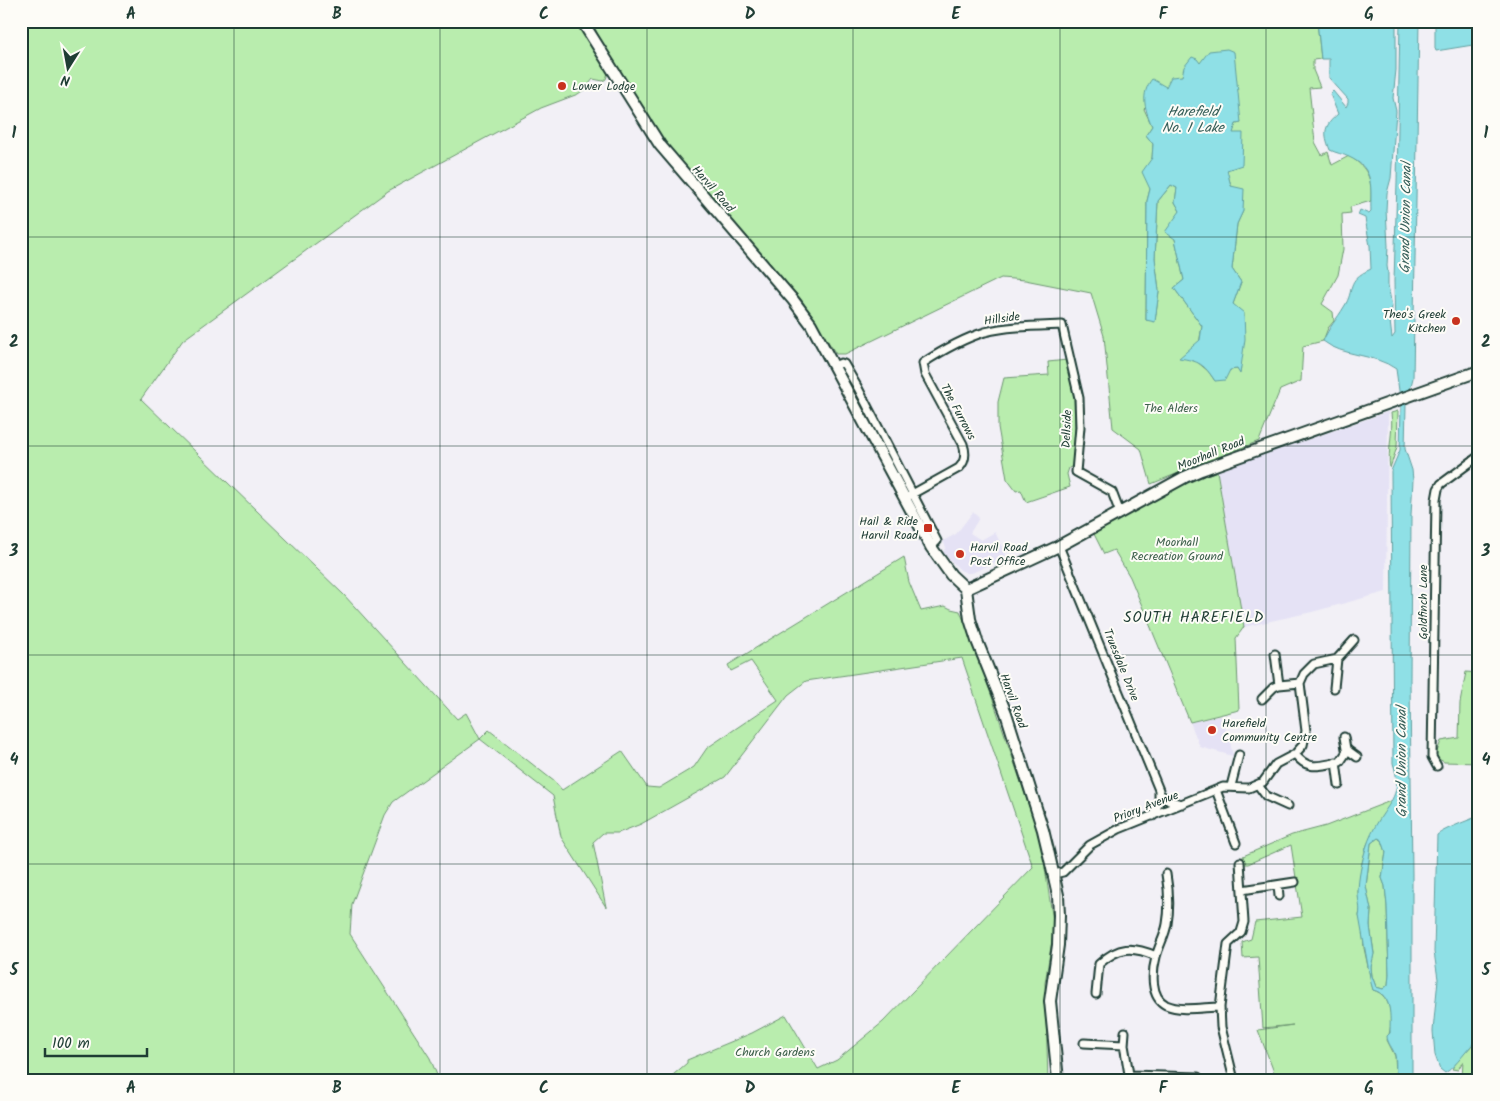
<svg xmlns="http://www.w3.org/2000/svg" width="1500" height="1101" font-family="Kalam,sans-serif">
<rect width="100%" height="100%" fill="#f2f0f6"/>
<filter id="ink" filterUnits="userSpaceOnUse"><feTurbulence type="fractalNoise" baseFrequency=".02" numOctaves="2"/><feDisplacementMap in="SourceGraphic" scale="10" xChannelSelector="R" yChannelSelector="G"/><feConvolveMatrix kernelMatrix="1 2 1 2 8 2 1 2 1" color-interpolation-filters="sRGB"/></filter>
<g filter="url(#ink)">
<!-- built -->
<path fill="#e5e2f5" d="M1388,412L1386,592L1312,612L1244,627L1217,471Z
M973,512L979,518L970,533L981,540L995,532L1007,557L972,573H967L960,570L943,552L946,547L943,541L956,534Z
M1220,716L1229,737L1233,756L1200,747L1190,722Z"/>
<!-- green -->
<path fill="#b9edae" stroke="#6c9571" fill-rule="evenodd" d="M21,21H578L607,71L608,73L606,79L603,81L593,79L585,89L578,94L541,108L388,191L183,340L141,399L344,595L457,719L466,713L480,739L489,730L555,782L562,790L622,751L647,787L659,788L694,767L707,748L778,700L751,661L731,671L728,665L904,557L909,582L921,611L945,606L951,609L960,611L977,653L1048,862L1045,868L1054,928L1045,983L1048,1080H667L687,1063V1060L752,1033L786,1015L818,1069L837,1060L883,1022L1033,867L962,658L806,681L788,695L725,777L641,824L618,833H603L593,842L606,907L561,837L553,796L480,739L393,802L385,815L352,904L350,934L430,1058L439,1080H21Z
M592,21H1317L1321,59L1313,60V70L1320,87L1309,88L1315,142L1322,155L1328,152L1332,165L1349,156C1368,168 1372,178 1371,201L1350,207L1351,213L1342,214L1343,249L1338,275L1322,304L1333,312L1334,321L1328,328L1323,341L1303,346L1301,381L1280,390L1259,441L1151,484L1141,449L1113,428L1104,336L1091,293L1025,280L1001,278L845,354H836L801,299L671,151L635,98L597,33ZM1199,64L1241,123L1236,124C1231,135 1226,158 1227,170C1229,184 1237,198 1243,211L1237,224L1232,269L1241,282L1233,304L1240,373L1237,369L1230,370L1215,381L1208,371L1196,361L1202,326L1174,288L1184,280L1175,239L1180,211L1175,202L1177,188L1171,185L1158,201L1155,258L1159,291L1155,321L1146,320L1147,201L1150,189L1153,144L1146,135L1152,126L1144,109L1166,87Z
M1067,360L1074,391L1075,436L1073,466L1069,468L1067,474L1070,487L1026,502L1021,490L1016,491L1007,479L998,427V402L1004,378L1049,375L1048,362Z
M1398,411L1397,447L1390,468C1387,450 1394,432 1391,413Z
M1217,471L1244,627L1236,638L1239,710L1190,722L1130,577L1114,550L1104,554L1094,534L1182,484Z
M1466,672L1479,673V763L1444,762L1435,757L1441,741L1459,738L1460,703Z
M1393,800L1372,834L1367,845L1362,863L1358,892L1361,906L1359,916L1362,924L1364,948L1373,990C1393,995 1394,1024 1387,1040L1395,1056L1396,1074L1398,1080H1277L1258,1030L1293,1025L1263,1028L1258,957L1243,958L1242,942L1251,939L1255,922L1302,917L1291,845L1248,864H1244L1243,856L1292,835L1326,826Z
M1378,838L1382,840L1386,852L1382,878L1385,886L1387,906L1389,974L1388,985L1383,989L1376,987L1372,976L1371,967L1374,953L1370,926L1371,910L1366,887L1371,843Z
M1479,1038V1080H1464L1462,1077L1463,1061L1458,1070L1452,1069L1457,1061Z"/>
<!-- water -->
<path fill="#8fe0e6" stroke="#629f9f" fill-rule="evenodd" d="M1317,21H1396V70L1393,98L1396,111L1391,178L1387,193L1386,210L1388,246L1387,266L1388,273V285L1392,307L1390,321L1392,338L1395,334L1394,281L1397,182L1400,21H1419L1413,378L1406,405L1405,449L1412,470L1413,480L1411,515L1410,680L1412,876V1080H1398C1394,1072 1397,1064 1395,1055C1393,1048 1387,1043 1387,1036L1390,1033C1390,1016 1393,995 1373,990L1371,983L1359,916C1361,907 1358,902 1358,893C1358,879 1362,861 1366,848C1369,838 1374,828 1379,820C1393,798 1402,791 1393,763L1391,471L1400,450L1401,405L1396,369C1374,353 1343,357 1323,341C1329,327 1337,319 1344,307C1356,289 1344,281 1371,269L1370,246L1365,218L1358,215L1360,210L1369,214L1371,212C1370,188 1376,169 1349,157C1343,154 1336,153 1330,150C1323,132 1324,126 1338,114L1330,94L1333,91L1346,107L1348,103V99L1329,78V59H1321ZM1378,838L1382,840L1386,852L1382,878L1385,886L1387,906L1389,974L1388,985L1383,989L1376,987L1372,976L1371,967L1374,954L1370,926L1371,910L1366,886L1371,843Z
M1435,21H1479V44L1436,51L1435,48Z
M1227,49L1234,52L1241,123L1236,124L1233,133H1243L1242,165L1227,170L1231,186L1244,189L1243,211L1237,224L1232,269L1241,282L1233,304L1244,313L1245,339L1240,374L1237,369L1230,370L1225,380L1215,381C1204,364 1199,361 1179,358L1200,340L1202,326L1174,288L1184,280L1175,239L1165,232L1180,211L1175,202L1177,188L1171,185L1158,201L1155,258L1159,291L1155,322L1146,320L1147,201L1150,189L1142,172L1152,158L1153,144L1146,135L1152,126C1145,110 1140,94 1152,79L1166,87L1171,77L1182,76L1184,67L1192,57L1197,59L1200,63L1209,51Z
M1479,816V980L1475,984L1479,998V1038C1468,1047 1456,1067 1445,1073L1440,1069L1435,1055L1433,1031L1438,979L1434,952L1437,835C1444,829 1469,820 1479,816Z"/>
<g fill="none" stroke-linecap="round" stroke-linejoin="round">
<defs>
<path id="street" d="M834,366L841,363L844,364L858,388L937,541L931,547
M905,498L959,468C966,461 966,453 963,444L925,374L923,363C940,352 965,338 985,332C1009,326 1037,326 1062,325L1079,398L1080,427L1076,472L1112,492L1120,513
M1059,546L1159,790V802L1153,816
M1275,654L1279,685L1300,683
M1334,688L1337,659
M1262,699L1274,687L1279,685
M1344,737L1346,749L1357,757
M1295,754C1308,772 1321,765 1340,762L1348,750
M1336,762L1339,785
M1437,766L1432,757L1436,500L1438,489L1441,484L1479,456
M1258,785L1266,796L1288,806
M1231,786L1239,755
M1216,790L1236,843
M1160,794L1169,801L1182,804
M1054,874L1063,872L1090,845L1119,829L1223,787L1249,788L1263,782L1276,764L1295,754L1303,745L1306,731L1300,683L1304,674L1314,664L1337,659L1354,640
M1166,874C1169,891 1170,907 1167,924C1165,936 1159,945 1156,957C1152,972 1150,997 1166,1005C1182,1012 1204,1007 1220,1007
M1278,885L1279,896
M1242,890L1295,882
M1096,994L1099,964C1119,946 1132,946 1156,956
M1125,1032L1124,1045L1130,1080
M1084,1043L1124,1045
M1130,1075L1198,1077
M1234,1080L1221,1027L1220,1007L1228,944L1241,932L1244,922L1240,862"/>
<path id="secondary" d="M582,21L660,145L793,300L811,324L931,547L951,575L966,589L970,619L977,641L1006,713L1043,830L1049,855L1058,895L1059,915L1058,945L1050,1001L1058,1080
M966,589L1059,546L1185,477L1201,470L1479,371"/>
</defs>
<!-- street casing -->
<use href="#street" stroke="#1f3d34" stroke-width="11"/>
<!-- secondary casing -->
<use href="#secondary" stroke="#1f3d34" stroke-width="14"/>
<!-- street -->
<use href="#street" stroke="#fdfcf7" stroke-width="7"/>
<!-- secondary -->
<use href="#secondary" stroke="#fdfcf7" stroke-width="10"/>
</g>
</g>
<!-- grid -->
<path fill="none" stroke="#1f3d34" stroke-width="1" stroke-opacity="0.55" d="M234,21V1080M440,21V1080M647,21V1080M853,21V1080M1060,21V1080M1266,21V1080M21,237H1479M21,446H1479M21,655H1479M21,864H1479"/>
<!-- markers -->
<g fill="#c8321e" stroke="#fdfcf7" stroke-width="2">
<circle cx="562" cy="86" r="5"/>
<circle cx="1456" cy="321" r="5"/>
<rect x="923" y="523" width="10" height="10" rx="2.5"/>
<circle cx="960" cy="554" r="5"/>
<circle cx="1212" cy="730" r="5"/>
</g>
<g text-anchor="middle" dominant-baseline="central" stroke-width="4" stroke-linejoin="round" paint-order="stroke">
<!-- poi labels -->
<g font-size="12" fill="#1f3d34" stroke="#fdfcf7" text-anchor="start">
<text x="572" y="86">Lower Lodge</text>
<text x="1446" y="314" text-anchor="end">Theo's Greek<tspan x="1446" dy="14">Kitchen</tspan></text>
<text x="918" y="521" text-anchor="end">Hail &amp; Ride<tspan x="918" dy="14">Harvil Road</tspan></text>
<text x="970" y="547">Harvil Road<tspan x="970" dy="14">Post Office</tspan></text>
<text x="1222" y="723">Harefield<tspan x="1222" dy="14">Community Centre</tspan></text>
</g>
<!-- street labels -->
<g font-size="12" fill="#1f3d34" stroke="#fdfcf7">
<text transform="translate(713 189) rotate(49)">Harvil Road</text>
<text transform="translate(1002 319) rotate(-8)">Hillside</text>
<text transform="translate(958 412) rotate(62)">The Furrows</text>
<text transform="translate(1067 429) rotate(-88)">Dellside</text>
<text transform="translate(1211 454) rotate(-22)">Moorhall Road</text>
<text transform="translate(1423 602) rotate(-90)">Goldfinch Lane</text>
<text transform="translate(1121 665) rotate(68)">Truesdale Drive</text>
<text transform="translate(1013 701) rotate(70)">Harvil Road</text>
<text transform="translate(1146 807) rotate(-21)">Priory Avenue</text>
</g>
<!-- park labels -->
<g font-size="12" fill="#3e604c" stroke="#fdfcf7">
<text x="1171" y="408">The Alders</text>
<text x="1177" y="542">Moorhall<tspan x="1177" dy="14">Recreation Ground</tspan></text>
<text x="775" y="1052">Church Gardens</text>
</g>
<!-- water labels -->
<g font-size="14" font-style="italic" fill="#355e58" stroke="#fdfcf7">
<text x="1193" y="112">Harefield<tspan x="1193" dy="16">No. 1 Lake</tspan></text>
<text transform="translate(1406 218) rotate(-89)">Grand Union Canal</text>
<text transform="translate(1402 762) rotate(-90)">Grand Union Canal</text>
</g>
<!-- quarter labels -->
<g font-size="15" letter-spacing="1" fill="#1f3d34" stroke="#fdfcf7">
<text x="1194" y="618">SOUTH HAREFIELD</text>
</g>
</g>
<!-- margin -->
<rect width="1500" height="1101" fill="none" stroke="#fdfcf7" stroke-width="55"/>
<!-- north arrow -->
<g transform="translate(68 68) rotate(191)" stroke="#fdfcf7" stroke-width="4" paint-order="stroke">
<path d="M0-4L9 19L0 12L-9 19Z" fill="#1f3d34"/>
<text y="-8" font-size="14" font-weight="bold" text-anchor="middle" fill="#1f3d34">N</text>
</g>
<!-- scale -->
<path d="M45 1048v8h102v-8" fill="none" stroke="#1f3d34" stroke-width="2.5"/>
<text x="52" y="1048" font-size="15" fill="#1f3d34" stroke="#fdfcf7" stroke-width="4" paint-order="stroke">100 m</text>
<rect x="28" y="28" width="1444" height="1046" fill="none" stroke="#1f3d34" stroke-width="2"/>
<g font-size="16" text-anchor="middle" font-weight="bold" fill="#1f3d34">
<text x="131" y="19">A</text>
<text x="337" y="19">B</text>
<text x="544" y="19">C</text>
<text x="750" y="19">D</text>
<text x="956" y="19">E</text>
<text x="1163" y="19">F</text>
<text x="1369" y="19">G</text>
<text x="14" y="138">1</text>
<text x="1486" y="138">1</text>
<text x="14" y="347">2</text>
<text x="1486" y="347">2</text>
<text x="14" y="556">3</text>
<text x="1486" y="556">3</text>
<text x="14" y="765">4</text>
<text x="1486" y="765">4</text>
<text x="14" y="975">5</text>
<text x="1486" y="975">5</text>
<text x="131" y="1093">A</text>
<text x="337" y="1093">B</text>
<text x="544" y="1093">C</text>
<text x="750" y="1093">D</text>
<text x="956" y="1093">E</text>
<text x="1163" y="1093">F</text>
<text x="1369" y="1093">G</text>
</g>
</svg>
